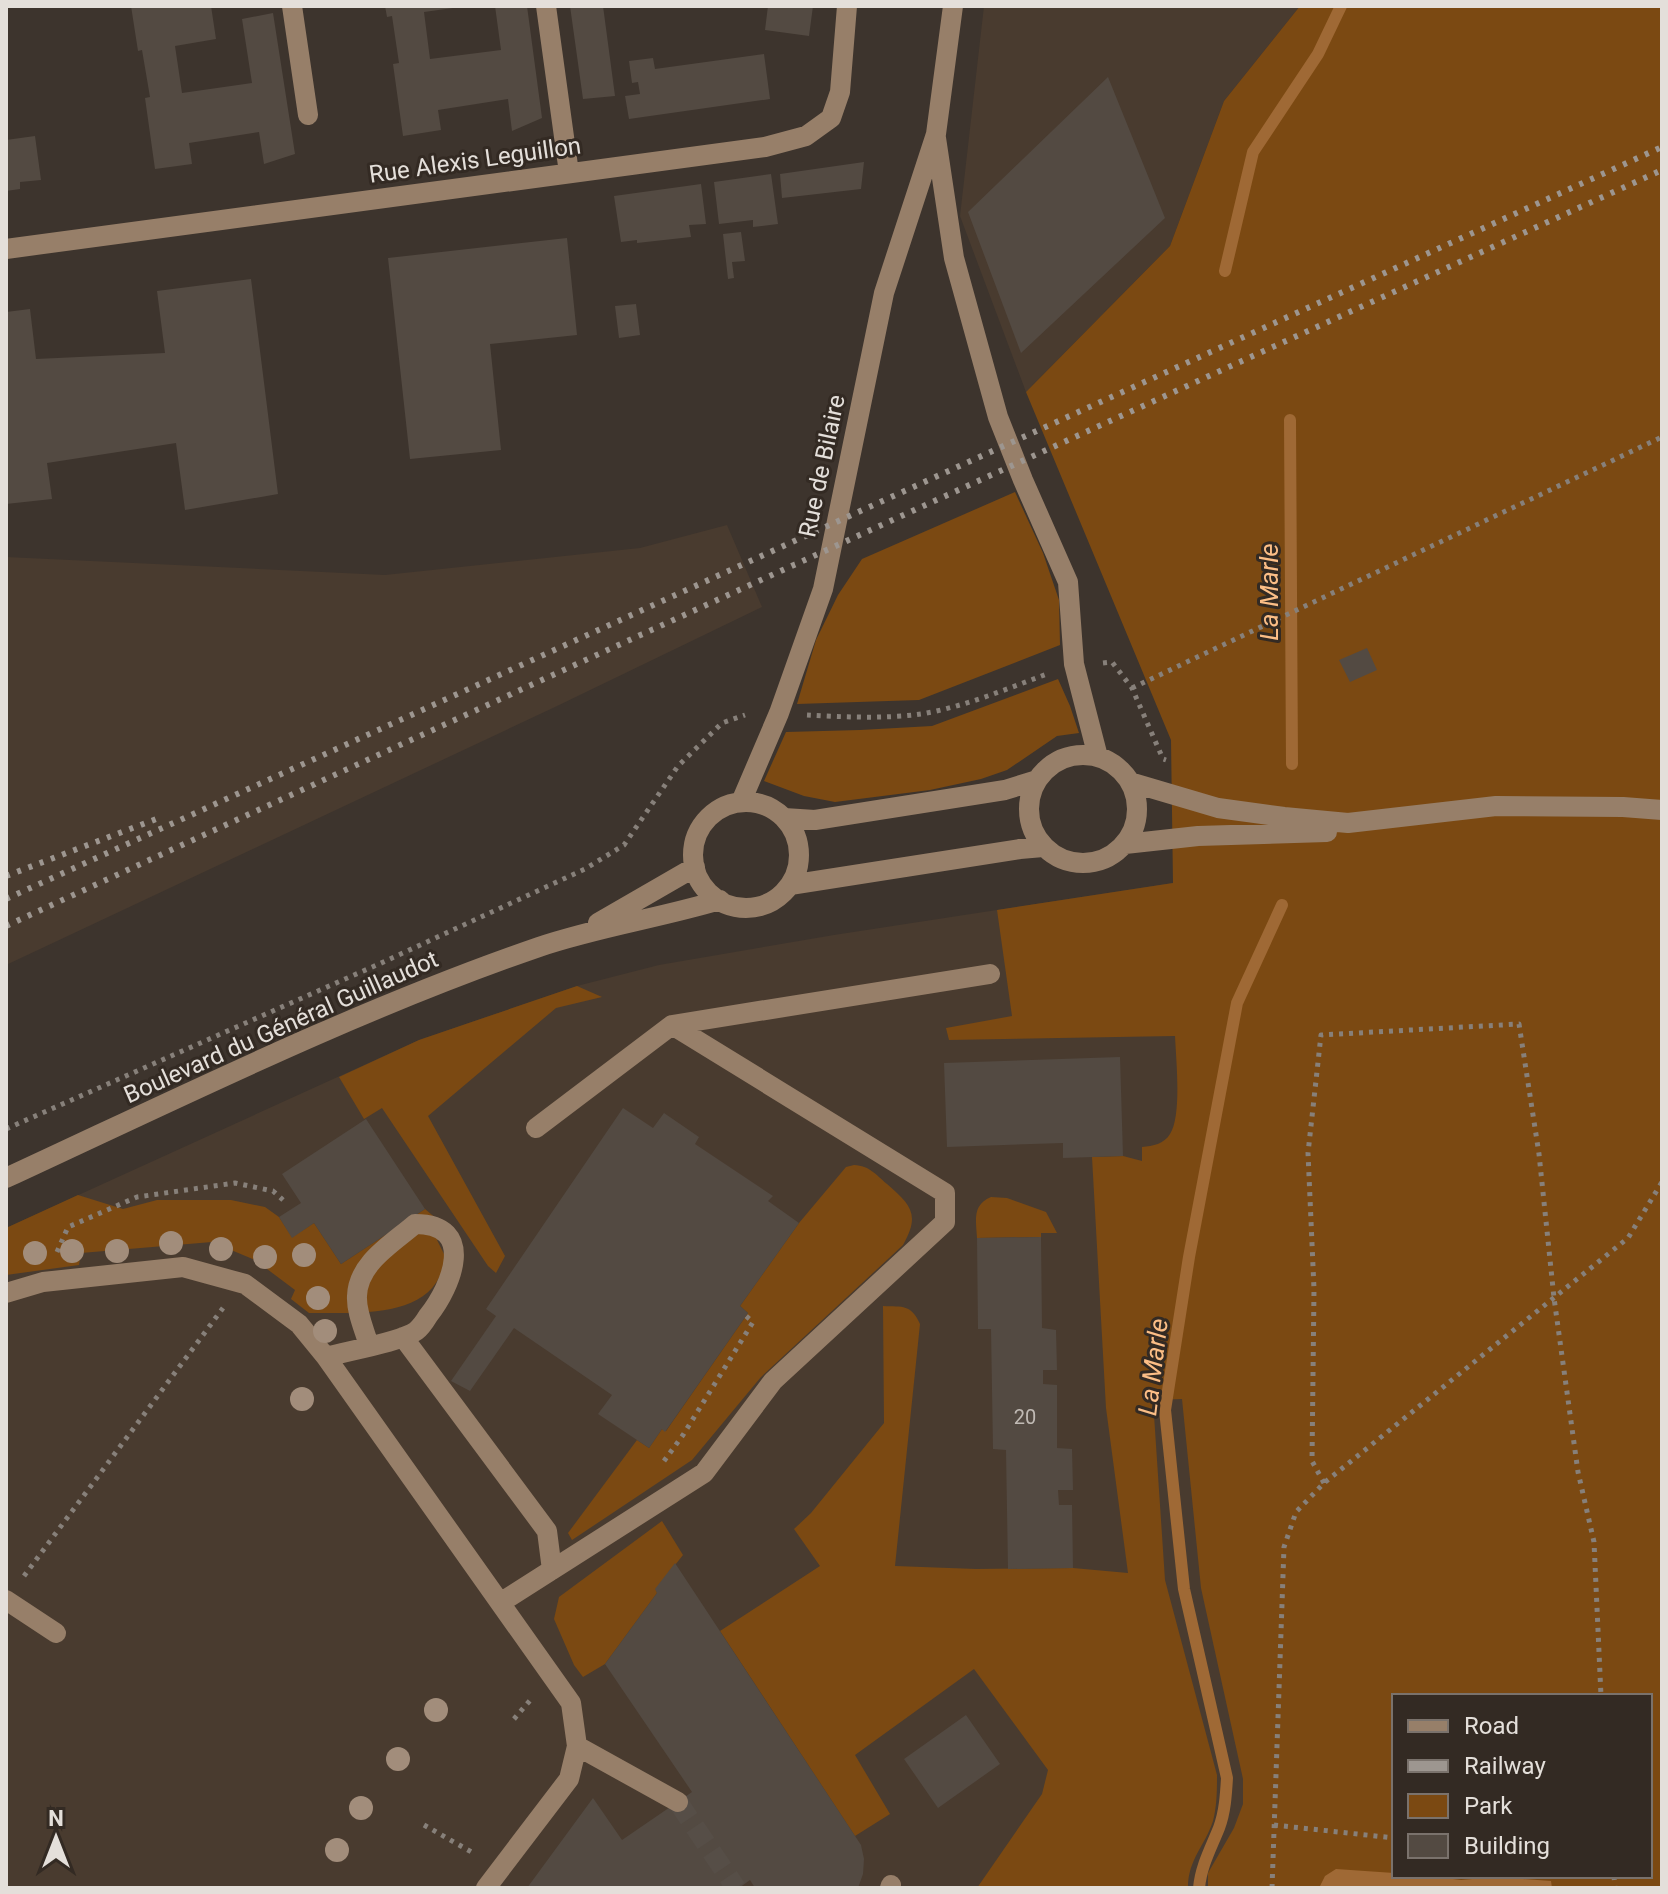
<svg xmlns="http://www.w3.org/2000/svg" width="1668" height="1894" font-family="Roboto,sans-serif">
<rect width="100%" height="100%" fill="#3d342d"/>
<!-- built -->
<path fill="#493b2f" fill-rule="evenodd" d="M984,6H1300L1224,101L1170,246L1026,392L960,216Z
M727,525L762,607L555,707L6,965V557L385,575L640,548Z
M1662,856V1888H6V1228L419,1040L577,986L659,965L834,935L1336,858ZM1394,1696H1650V1876H1394Z"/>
<!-- green -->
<path fill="#7b4912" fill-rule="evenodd" d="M1300,6H1662V1888H1208V1873L1234,1828L1243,1804V1779L1201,1588L1182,1399L1153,1400L1165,1580L1217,1775C1217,1790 1217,1806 1213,1821C1205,1846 1188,1859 1188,1888H977L1042,1794L1048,1770L974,1669L855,1755L890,1814L855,1836L720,1631L820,1566L794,1529L811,1513L884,1423L883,1306C903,1307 911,1304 920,1324L895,1566L976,1569L1073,1568L1128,1573L1106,1408L1092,1157L1123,1156L1142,1161V1147C1153,1146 1164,1144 1170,1134C1182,1116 1176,1059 1175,1036L949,1040L946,1028L1012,1016L997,910L1173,883L1171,740L1026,392L1170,246L1224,101ZM1394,1696H1650V1876H1394Z
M1015,492L1043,553L1059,600L1060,645L919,700L797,704L816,640L838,595L862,559Z
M1058,679L1070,706L1079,733L1057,736L1007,770L981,779L930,790L835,802L804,796L764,781L786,732L860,730L932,726Z
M577,986L602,997L556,1008L428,1116L505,1256L496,1273L488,1266L382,1108L364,1119L339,1077L419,1040Z
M854,1165C870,1166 875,1174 887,1184C910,1204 921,1214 903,1245L761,1377L692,1460L572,1540L568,1533L637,1440L649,1448L662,1429L666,1431L748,1313L740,1306L799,1223L846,1167Z
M78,1195L123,1209L157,1200H231L265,1207L279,1217L292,1237L314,1223L341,1264L425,1209L451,1231L437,1240L446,1258C444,1264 443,1271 440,1276C419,1320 349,1312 309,1313L291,1299L295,1290L255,1260L212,1242L81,1253L79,1265L6,1275V1228Z
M991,1197L1007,1198L1046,1212L1057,1233H1041V1237L977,1238C976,1220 972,1205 991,1197Z
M662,1521L683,1555L656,1589L657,1593L605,1664L583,1677L574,1665L554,1619L559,1597Z"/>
<!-- water -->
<path fill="#9f6935" d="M1336,1869L1394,1873V1876H1429L1461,1880L1496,1877L1551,1881L1552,1888H1319L1325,1876Z"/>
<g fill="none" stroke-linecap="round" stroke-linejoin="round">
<!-- stream -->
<path stroke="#9f6935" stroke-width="12" d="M1225,271L1253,152L1318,54L1341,6
M1290,420L1292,764
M1199,1888C1201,1866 1211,1848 1219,1828C1225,1812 1226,1795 1227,1778L1184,1589L1165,1410L1189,1257L1237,1003L1282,905"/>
</g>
<!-- building -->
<path fill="#534a42" d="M131,6H211L216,39L175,46L182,93L252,83L242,19L273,13L295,154L264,164L259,132L189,143L192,164L155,169L145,98L150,97L142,50L138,51Z
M385,6H453V8L424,12L430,59L501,50L495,6H527L542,118L512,131L508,99L438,110L441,130L403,136L393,64L399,63L392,16L387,17Z
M570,6H603L615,96L583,99Z
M768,6H813L809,36L765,30Z
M764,54L770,99L629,119L625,96L640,94L638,82L632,83L629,61L653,58L655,69Z
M1108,77L1165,218L1021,353L968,212Z
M35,136L41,180L20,182V189L6,191V140Z
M864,162L861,189L782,198L780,174Z
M771,174L778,224L753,227V220L719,224L714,182Z
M701,184L706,224L689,225L691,237L637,243V240L621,242L614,196Z
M741,232L745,261L732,262L734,278L728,279L723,234Z
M567,238L577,335L490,344L501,450L410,459L388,258Z
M251,279L278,494L185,510L176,443L47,463L52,499L6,504V312L30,309L36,359L165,353L157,291Z
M636,304L640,335L619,338L615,306Z
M1367,648L1377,670L1350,682L1339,660Z
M1120,1057L1123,1156L1063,1158V1143L947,1147L944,1063Z
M623,1108L653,1128L664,1113L699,1137L695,1144L773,1196L768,1201L799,1223L740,1306L748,1313L665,1432L662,1429L649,1448L598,1414L612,1395L514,1328L470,1391L451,1381L496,1316L486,1309Z
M366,1119L425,1209L341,1264L314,1223L292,1238L279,1217L301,1203L282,1174Z
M1041,1237L1042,1328L1056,1330L1057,1370H1043V1384L1057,1385V1448L1072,1449L1073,1490H1058L1059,1505H1072L1073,1568L1008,1569L1006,1450L993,1449L991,1329H978L977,1238Z
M675,1563L861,1845L864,1859L863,1874L858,1888H755L750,1880L739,1888H527L593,1798L622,1840L692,1792L605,1664L657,1593L655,1589Z
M966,1715L1000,1764L938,1808L904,1759Z"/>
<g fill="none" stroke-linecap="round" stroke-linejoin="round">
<!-- minor-tunnel -->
<path stroke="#564e47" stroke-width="20" stroke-dasharray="20 10" stroke-linecap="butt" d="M678,1802L736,1888"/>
<!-- path -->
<path stroke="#87807a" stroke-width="5" stroke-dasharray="4 6" stroke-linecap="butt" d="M1103,663L1112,662L1132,688L1163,759L1166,760
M1132,688L1662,437
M807,715C842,717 886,719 921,714C964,707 1006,689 1047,674
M6,1129L379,964L585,869L624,845L678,766L722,723L745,715
M57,1252L68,1227L137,1197L235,1183L273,1191L283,1200
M664,1461L683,1435L753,1322L746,1316
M1324,1483L1312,1461L1314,1289L1308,1153L1321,1035L1519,1024L1539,1154L1554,1298L1578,1472L1594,1542L1601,1696
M24,1576L223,1308
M514,1719L532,1698
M424,1825L475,1854
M1274,1825L1394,1838
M1614,1876L1615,1888
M1272,1888L1284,1547L1296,1512L1324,1483L1628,1238L1662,1182"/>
<!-- minor -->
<path stroke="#977f69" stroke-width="20" d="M292,6L308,115
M546,6L569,173
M936,138L954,258L998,417L1023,480L1068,582L1074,664L1098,757
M6,249L765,147L806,136L831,118L840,92L847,6
M1029 809a54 54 0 1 1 108 0a54 54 0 1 1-108 0Z
M1130,782L1218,808L1284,817L1348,823L1496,806L1623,807L1662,810
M741,802L779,713L823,589L884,293L936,134L953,6
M693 855a53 53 0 1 1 106 0a53 53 0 1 1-106 0Z
M784,818L815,820L1005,790L1037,780
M1125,844L1198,836L1327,832
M790,885L1020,849L1043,847
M598,923L695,867
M536,1128L672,1025L990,974
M6,1178C181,1097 356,1010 539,947C598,927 660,918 720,900
M6,1293L43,1282L183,1267L245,1284L299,1324L326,1357L571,1703L577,1746L569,1779L486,1888
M403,1337L547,1531L552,1570
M326,1357C347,1351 401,1342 416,1331C421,1327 425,1321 428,1316C452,1286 477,1224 415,1224C392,1244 358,1263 357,1296C356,1312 365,1331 369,1346
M6,1600L56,1633
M500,1603L704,1473L773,1381L945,1222V1193L672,1025
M577,1746L678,1802
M890,1888L891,1885"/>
<!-- rail -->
<path stroke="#9d9690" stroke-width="6" stroke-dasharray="4 8" stroke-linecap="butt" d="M6,876L159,818
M6,899L1662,147
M6,926C557,672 1110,421 1662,170"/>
</g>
<!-- trees -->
<g fill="#a28d7b">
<circle cx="171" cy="1243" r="12"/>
<circle cx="221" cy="1249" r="12"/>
<circle cx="72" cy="1251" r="12"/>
<circle cx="117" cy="1251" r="12"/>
<circle cx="35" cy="1253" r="12"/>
<circle cx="304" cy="1255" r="12"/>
<circle cx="265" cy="1257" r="12"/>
<circle cx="318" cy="1298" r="12"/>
<circle cx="325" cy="1331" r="12"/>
<circle cx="302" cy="1399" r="12"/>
<circle cx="436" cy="1710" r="12"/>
<circle cx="398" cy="1759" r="12"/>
<circle cx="361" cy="1808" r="12"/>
<circle cx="337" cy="1850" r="12"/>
</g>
<g text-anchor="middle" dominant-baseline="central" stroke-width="6" stroke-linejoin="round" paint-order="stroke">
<!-- number labels -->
<g font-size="20" fill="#c0bab4">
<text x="1025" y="1417">20</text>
</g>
<!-- street labels -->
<g font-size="24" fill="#e4dfda" stroke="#332a23">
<text transform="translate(475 160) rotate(-8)">Rue Alexis Leguillon</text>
<text transform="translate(822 466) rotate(-78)">Rue de Bilaire</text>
<text transform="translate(281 1027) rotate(-24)">Boulevard du Général Guillaudot</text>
</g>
<!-- water labels -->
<g font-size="26" font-style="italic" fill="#fcbe86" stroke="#332a23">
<text transform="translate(1269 592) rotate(-90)">La Marle</text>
<text transform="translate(1153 1367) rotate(-83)">La Marle</text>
</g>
</g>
<!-- border -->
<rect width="1668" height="1894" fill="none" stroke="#e4dfda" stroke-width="16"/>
<!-- legend -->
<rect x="1392" y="1694" width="260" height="184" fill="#332a23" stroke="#7a726c" stroke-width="2"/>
<rect x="1408" y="1720" width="40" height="12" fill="#977f69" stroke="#7a726c" stroke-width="2"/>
<text x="1464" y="1734" font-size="24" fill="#e4dfda">Road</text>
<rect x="1408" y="1760" width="40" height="12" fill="#9d9690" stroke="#7a726c" stroke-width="2"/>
<text x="1464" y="1774" font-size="24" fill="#e4dfda">Railway</text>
<rect x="1408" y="1794" width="40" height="24" fill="#7b4912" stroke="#7a726c" stroke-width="2"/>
<text x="1464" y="1814" font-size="24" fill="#e4dfda">Park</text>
<rect x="1408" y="1834" width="40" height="24" fill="#534a42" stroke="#7a726c" stroke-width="2"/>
<text x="1464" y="1854" font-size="24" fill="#e4dfda">Building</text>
<!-- north arrow -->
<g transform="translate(56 1838)" stroke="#332a23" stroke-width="6" paint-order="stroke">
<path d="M0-6L14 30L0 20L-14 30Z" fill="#e4dfda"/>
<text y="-12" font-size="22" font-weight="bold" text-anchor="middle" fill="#e4dfda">N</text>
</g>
</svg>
